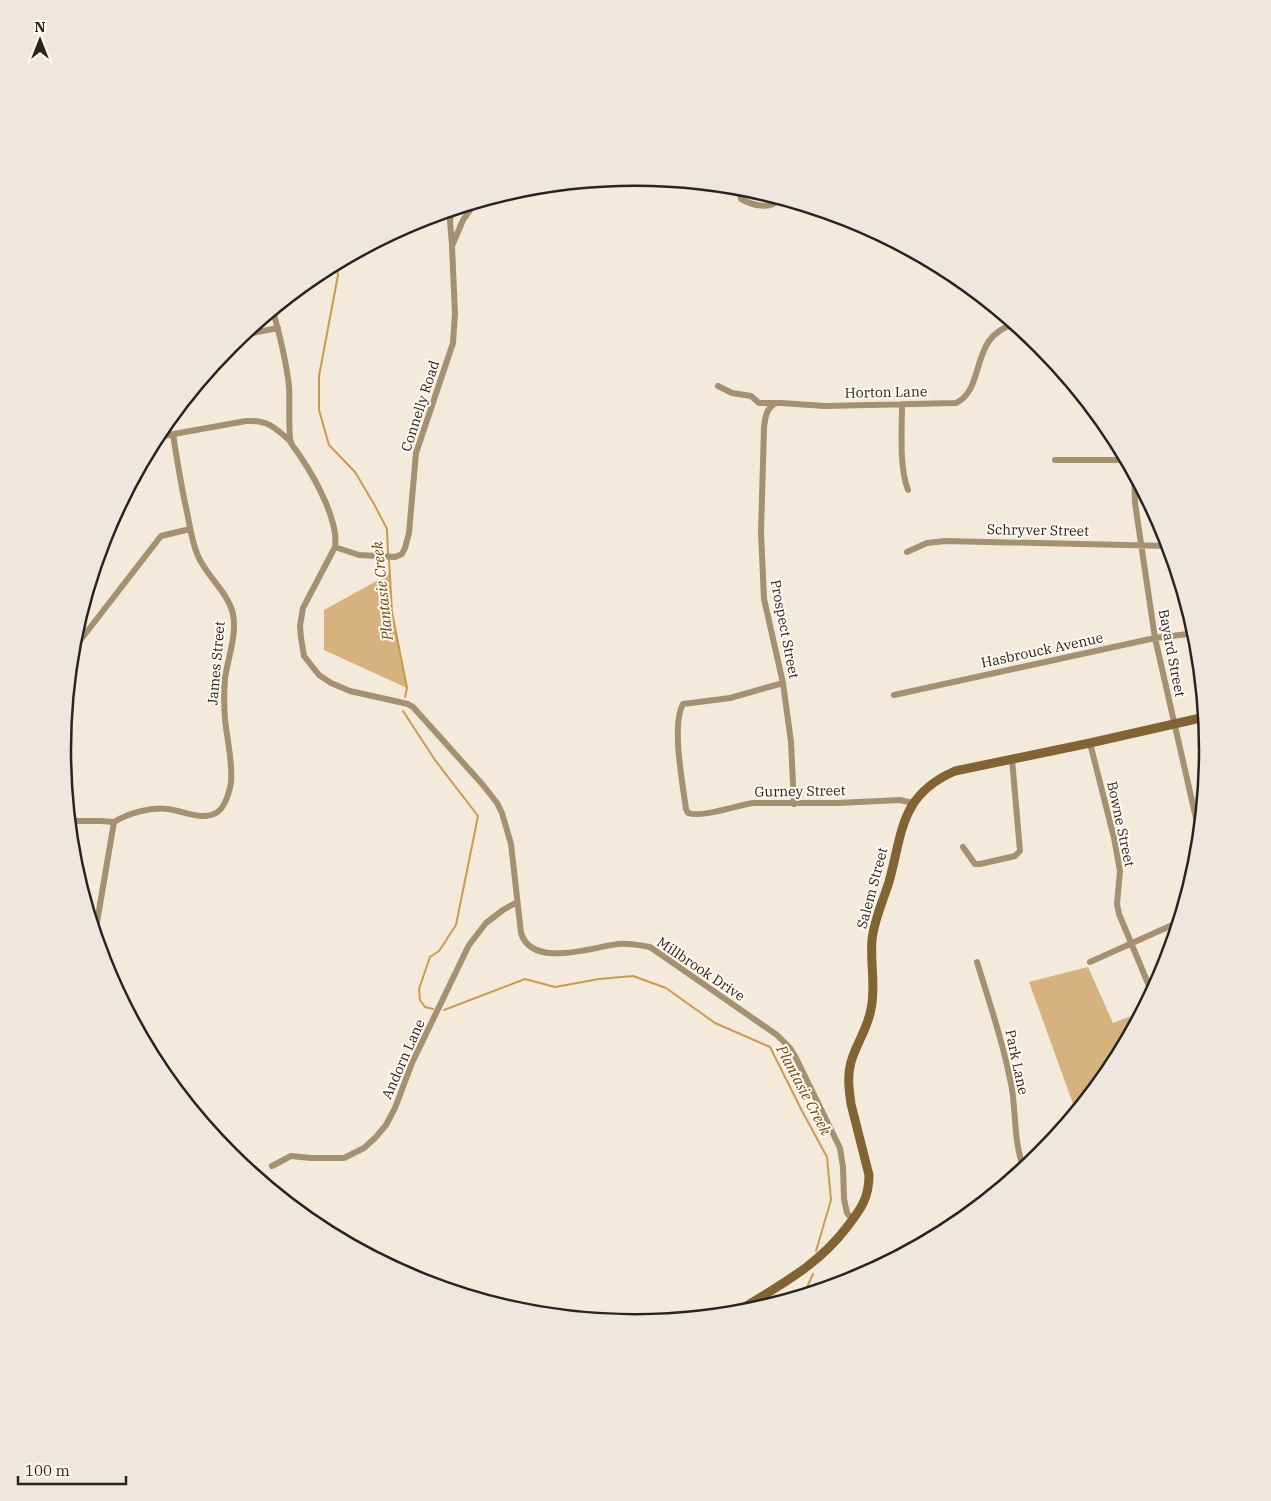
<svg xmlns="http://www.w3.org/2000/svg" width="1271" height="1501" font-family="'IBM Plex Serif',serif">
<rect width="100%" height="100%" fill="#f4eadc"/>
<!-- green -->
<path fill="#d5b27e" d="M389,574L392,612L407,688L324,650V610Z
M1088,967L1113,1023L1142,1012L1112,1069L1076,1112L1029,982Z"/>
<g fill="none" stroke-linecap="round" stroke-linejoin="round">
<!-- stream -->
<path stroke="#cb9b4d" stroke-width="2" d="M337,264L338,275L319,376V410L329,445L355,472L374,504L387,529L388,554
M389,559L392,612L407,688L405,697
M403,711L435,760L478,816L456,925L439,951L430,957L419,989L420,1000L425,1007L433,1009
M444,1010L525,979L555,987L599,979L633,976L666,988L715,1023L770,1047L802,1111L827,1157L831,1200L816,1251
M803,1296L813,1274"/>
<!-- street -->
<path stroke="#a59071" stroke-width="6" d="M741,188L740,190L741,199C752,205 771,211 780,198
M452,210L450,221L452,245
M273,311C280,336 286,360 289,386C290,397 288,436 291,443C294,448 299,454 302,459C316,480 339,522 335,547L303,608L300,626L301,638L304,656L319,675L331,683L350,691L408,704L413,707L483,785L497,803L502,813L511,844L521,933C532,969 593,947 618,944C629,943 639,945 650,947L777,1035L790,1048L796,1058L840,1148L843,1167L844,1199L847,1213L853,1220
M243,335L278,328
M718,386L732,393L751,396L759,403H781L825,406L956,403C987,388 968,336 1015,324
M776,403C766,408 765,418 764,428L761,532L764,599L783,683L791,742L794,804
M902,404C902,430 899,467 908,490
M157,437L246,421C268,420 276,428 291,442
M1055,460H1127
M1134,473L1135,503L1155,638L1200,836
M335,547L359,555L395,557L402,554L405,548L409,533L416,453L453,343L455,314L452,246L463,220L475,203
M907,552L927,543L945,541L1169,546
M72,651L161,536L190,529
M783,683L730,698L683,704C671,725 683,785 686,809L688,813C704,818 736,805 754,803H838L900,800L913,803
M894,695L1155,638L1196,633
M1090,743L1114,838L1120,871L1117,904L1119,914L1152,993
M69,821H101L114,822C129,813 150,807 168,809C183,811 202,821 216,813C225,808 229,793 231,783C233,761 227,741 225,719C224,706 224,691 225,678C228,657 237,636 233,614C228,592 207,577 198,556C192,543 190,527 187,512C181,486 177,460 173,434
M963,847L975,864H980L1015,856L1020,851L1012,759
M95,934L114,822
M977,962C990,1004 1004,1046 1012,1089C1016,1116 1014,1144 1024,1169
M1090,962L1179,922
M272,1166L291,1156L311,1158H344L364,1148L376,1137L386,1125L395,1108L412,1063L469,945L486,923L503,910L517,902"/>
<!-- secondary -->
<path stroke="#826434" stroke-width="9" d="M734,1314C777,1286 816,1268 847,1227C861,1209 869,1198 869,1175L851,1104C849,1090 847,1076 851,1062C856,1044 868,1028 871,1009C876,986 870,963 872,940C874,920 883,901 889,882C903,831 900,795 955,771L1090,743L1205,717"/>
</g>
<g text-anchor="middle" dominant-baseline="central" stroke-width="4" stroke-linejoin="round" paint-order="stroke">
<!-- street labels -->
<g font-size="14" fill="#282520" stroke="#fef8f0">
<text transform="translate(886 392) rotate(-1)">Horton Lane</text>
<text transform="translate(420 406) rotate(-72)">Connelly Road</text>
<text transform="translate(1038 530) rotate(1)">Schryver Street</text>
<text transform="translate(785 629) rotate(79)">Prospect Street</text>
<text transform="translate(1042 650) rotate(-12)">Hasbrouck Avenue</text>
<text transform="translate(1172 653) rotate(79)">Bayard Street</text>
<text transform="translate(216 663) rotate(-85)">James Street</text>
<text transform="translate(800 791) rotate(-1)">Gurney Street</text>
<text transform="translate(1121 824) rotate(78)">Bowne Street</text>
<text transform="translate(872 888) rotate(-75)">Salem Street</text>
<text transform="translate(701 969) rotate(34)">Millbrook Drive</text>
<text transform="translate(403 1059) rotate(-66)">Andorn Lane</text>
<text transform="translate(1017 1062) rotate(78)">Park Lane</text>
</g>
<!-- water labels -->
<g font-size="15" font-style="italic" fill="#6c4b0e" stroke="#fef8f0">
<text transform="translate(382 591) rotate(-96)">Plantasie Creek</text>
<text transform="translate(804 1090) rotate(62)">Plantasie Creek</text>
</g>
</g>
<!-- crop -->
<path d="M0 0H1271V1501H0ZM71 750a564 564 0 1 1 1128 0a564 564 0 1 1-1128 0Z" fill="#ede7df" fill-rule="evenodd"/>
<path fill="none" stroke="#282520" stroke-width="2.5" d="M71 750a564 564 0 1 1 1128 0a564 564 0 1 1-1128 0Z"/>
<!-- north arrow -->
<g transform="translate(40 40)" stroke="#fef8f0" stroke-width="4" paint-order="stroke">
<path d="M0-4L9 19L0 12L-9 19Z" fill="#282520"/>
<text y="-8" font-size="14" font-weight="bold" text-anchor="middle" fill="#282520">N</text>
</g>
<!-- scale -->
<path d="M18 1476v8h108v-8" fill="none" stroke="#282520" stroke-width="2.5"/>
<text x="25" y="1476" font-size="15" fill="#282520" stroke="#fef8f0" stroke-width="4" paint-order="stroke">100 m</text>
</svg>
